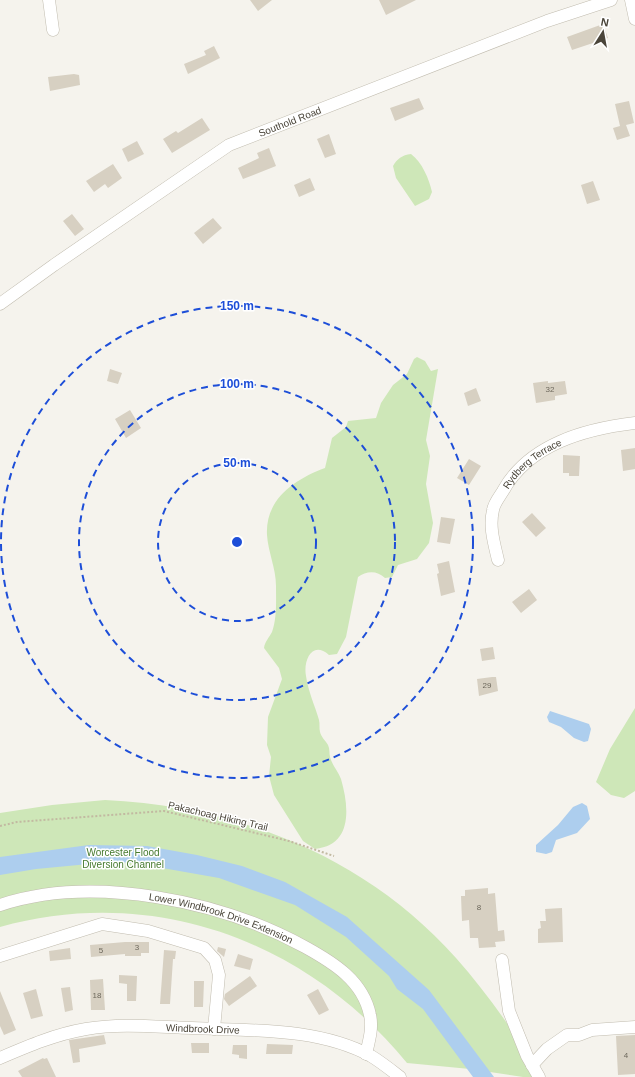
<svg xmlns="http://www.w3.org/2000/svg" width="635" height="1077" font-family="Arial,sans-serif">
<rect width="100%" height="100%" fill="#f5f3ed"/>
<!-- green -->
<path fill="#cee7b8" d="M411,154C422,162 429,179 432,192L429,199L415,206L396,178L393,166C397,159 402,155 411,154Z
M417,357L425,361L431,371L438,369L426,440L430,456L426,484L433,523L429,543L417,559L398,565L392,577L385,578C377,570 366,571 358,577L346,637L337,654L329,655C312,640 303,661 306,676C308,691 315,706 319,720C320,724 319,728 320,732C321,737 326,741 328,745C330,749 329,753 330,757C332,765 338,771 341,779C349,807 353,845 315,849L303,841L274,795L269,776L271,757L267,745L268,717L282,679L279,668L264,648C265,641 269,638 272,632C277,618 276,601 276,586C276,568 268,552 267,535C265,499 295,479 325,468L332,438L346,427L348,421L376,418L381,403L393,385L407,374L414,359Z
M635,708V791L624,798L611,795L596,782L610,749Z
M105,800C238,806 366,857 456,958C489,995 516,1036 544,1077H523L470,1069L407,1063C307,941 154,884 0,927V813L52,805Z"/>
<!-- water -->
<path fill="#adceee" d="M550,711L589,724L591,729L588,741L584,742L574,738L561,727L549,722L547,717Z
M582,803L587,806L590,819L577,833L556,840L552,852L546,854L536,852V845L558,825L573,807Z
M89,845L147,846L197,855L242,866L285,882L347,917L429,990L494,1077H473L423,1009L397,989L389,976L346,937L295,905L219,878L134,863L110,862L36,869L0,875V857Z"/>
<!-- building -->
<path fill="#d7d0c2" d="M250,0H272L258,11Z
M379,0H416L386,15Z
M603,24L608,38L572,50L567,37Z
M214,46L220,58L188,74L184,64L206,55L204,51Z
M74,74L79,75L80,85L50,91L48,77Z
M419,98L424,109L395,121L390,108Z
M629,101L634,123L626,125L630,136L617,140L613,128L620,126L615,104Z
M202,118L210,130L172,153L163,139L176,131L178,133Z
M329,134L336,154L325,158L317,139Z
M137,141L144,154L128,162L122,149Z
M269,148L276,166L243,179L238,168L259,158L257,153Z
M113,164L122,178L108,188L105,184L94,192L86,181Z
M310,178L315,190L299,197L294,185Z
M593,181L600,200L587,204L581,185Z
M72,214L84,229L75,236L63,221Z
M213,218L222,228L203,244L194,233Z
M110,369L122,373L118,384L107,381Z
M548,381V383L565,381L567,394L555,396V400L536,403L533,383Z
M476,388L481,401L468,406L464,393Z
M130,410L141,428L126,438L115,419Z
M635,448V469L623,471L621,450Z
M563,455L580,456L579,476H569V473H563Z
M469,459L481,466L469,485L457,478Z
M532,513L546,528L536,537L522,522Z
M441,517L455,519L450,544L437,542Z
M449,561L455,592L441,596L437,574L439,573L437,564Z
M529,589L537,600L521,613L512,602Z
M493,647L495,659L482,661L480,649Z
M492,677H496L498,691L479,696L477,679Z
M488,888V894L495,893L498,931L504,930L505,941L495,942L496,947L479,948L478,938H470L469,920L462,921L461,896H465V890Z
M562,908L563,942L538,943V929L541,928L540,921H546L545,909Z
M125,942H149V953H141V956H125V954L91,957L90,945Z
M218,947L226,949L224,957L217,951Z
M70,948L71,959L50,961L49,951Z
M164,950L176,951L175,959H173L170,1004H160Z
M238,954L253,959L250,970L234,966Z
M119,975L137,976L136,1001H127V984L119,983Z
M250,976L257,986L229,1006L224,999L225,994Z
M103,979L105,1010H91L90,980Z
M194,981H204L203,1007H194Z
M70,987L73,1010L65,1012L61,988Z
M36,989L43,1016L31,1019L23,993Z
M318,989L329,1010L319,1015L307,995Z
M0,991L16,1030L4,1035L0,1026Z
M104,1035L106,1044L79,1049L80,1062L73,1063L69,1040Z
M635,1035V1074L618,1075L616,1036Z
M191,1043H209V1053H192Z
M267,1044L293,1045L292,1054H266Z
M233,1045H247V1059L239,1058V1055L232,1054Z
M43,1058L44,1059L47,1058L56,1077H22L18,1071Z"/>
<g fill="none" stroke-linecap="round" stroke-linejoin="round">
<defs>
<g id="minor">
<path d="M49,0L53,30"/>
<path d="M631,0L635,19"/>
<path id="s1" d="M0,304L54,265L229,145L547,21L611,0"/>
<path id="s2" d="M498,560C494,543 489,527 493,510C494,503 500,496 503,491C529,444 585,429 635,423"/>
<path id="s3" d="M0,905C94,874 221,901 305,947C334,963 363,981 370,1015C373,1028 369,1041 366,1054"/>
<path d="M0,956L102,924L148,931L204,948L215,960L219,975L214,1029"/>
<path d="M502,960L509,1011L527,1056L539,1077"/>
<path id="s4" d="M0,1058C28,1046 56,1034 86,1029C121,1023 157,1027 192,1028C251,1031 317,1027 371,1056C381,1062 391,1070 400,1077"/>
<path d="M532,1065L547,1049L567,1035H579L592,1030L635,1027"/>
</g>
</defs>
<!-- minor casing -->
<use href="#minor" stroke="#c1bcaf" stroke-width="13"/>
<!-- path -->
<path stroke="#c2b9a1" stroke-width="2" stroke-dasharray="2 2" stroke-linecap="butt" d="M0,826L17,822L164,811L289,841L334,856"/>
<!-- minor -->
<use href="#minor" stroke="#fff" stroke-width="12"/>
</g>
<!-- distance rings -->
<g fill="none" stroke="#1d4ed8" stroke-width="2" stroke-dasharray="7 5">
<circle cx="237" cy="542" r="79"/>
<circle cx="237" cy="542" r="158"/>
<circle cx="237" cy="542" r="236"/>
</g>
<g text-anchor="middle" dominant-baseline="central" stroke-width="3" stroke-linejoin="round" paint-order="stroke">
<!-- number labels -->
<g font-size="8" fill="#6d685c">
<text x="550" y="389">32</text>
<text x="487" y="685">29</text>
<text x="479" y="907">8</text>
<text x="137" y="947">3</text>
<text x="101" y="950">5</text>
<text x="97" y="995">18</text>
<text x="626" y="1055">4</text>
</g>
<!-- street labels -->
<g font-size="10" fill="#4a453a" stroke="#fff">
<text stroke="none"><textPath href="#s1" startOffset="344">Southold Road</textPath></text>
<text stroke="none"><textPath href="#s2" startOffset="113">Rydberg Terrace</textPath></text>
<text transform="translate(218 816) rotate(13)">Pakachoag Hiking Trail</text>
<text stroke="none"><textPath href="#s3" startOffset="226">Lower Windbrook Drive Extension</textPath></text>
<text stroke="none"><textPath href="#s4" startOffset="208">Windbrook Drive</textPath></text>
</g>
<!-- park labels -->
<g font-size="10" fill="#467a2f" stroke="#fff">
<text x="123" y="852">Worcester Flood<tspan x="123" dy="12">Diversion Channel</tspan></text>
</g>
</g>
<circle cx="237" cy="542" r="6" fill="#1d4ed8" stroke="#fff" stroke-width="2"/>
<g font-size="12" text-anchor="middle" font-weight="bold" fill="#1d4ed8" stroke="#fff" stroke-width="3" stroke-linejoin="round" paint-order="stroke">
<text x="237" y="310">150 m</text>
<text x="237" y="388">100 m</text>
<text x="237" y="467">50 m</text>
</g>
<!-- north arrow -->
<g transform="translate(603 32) rotate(11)" stroke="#ffffff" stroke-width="3" paint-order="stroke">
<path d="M0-3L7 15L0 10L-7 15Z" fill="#4a453a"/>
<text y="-6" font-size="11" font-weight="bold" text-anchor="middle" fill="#4a453a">N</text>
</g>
</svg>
